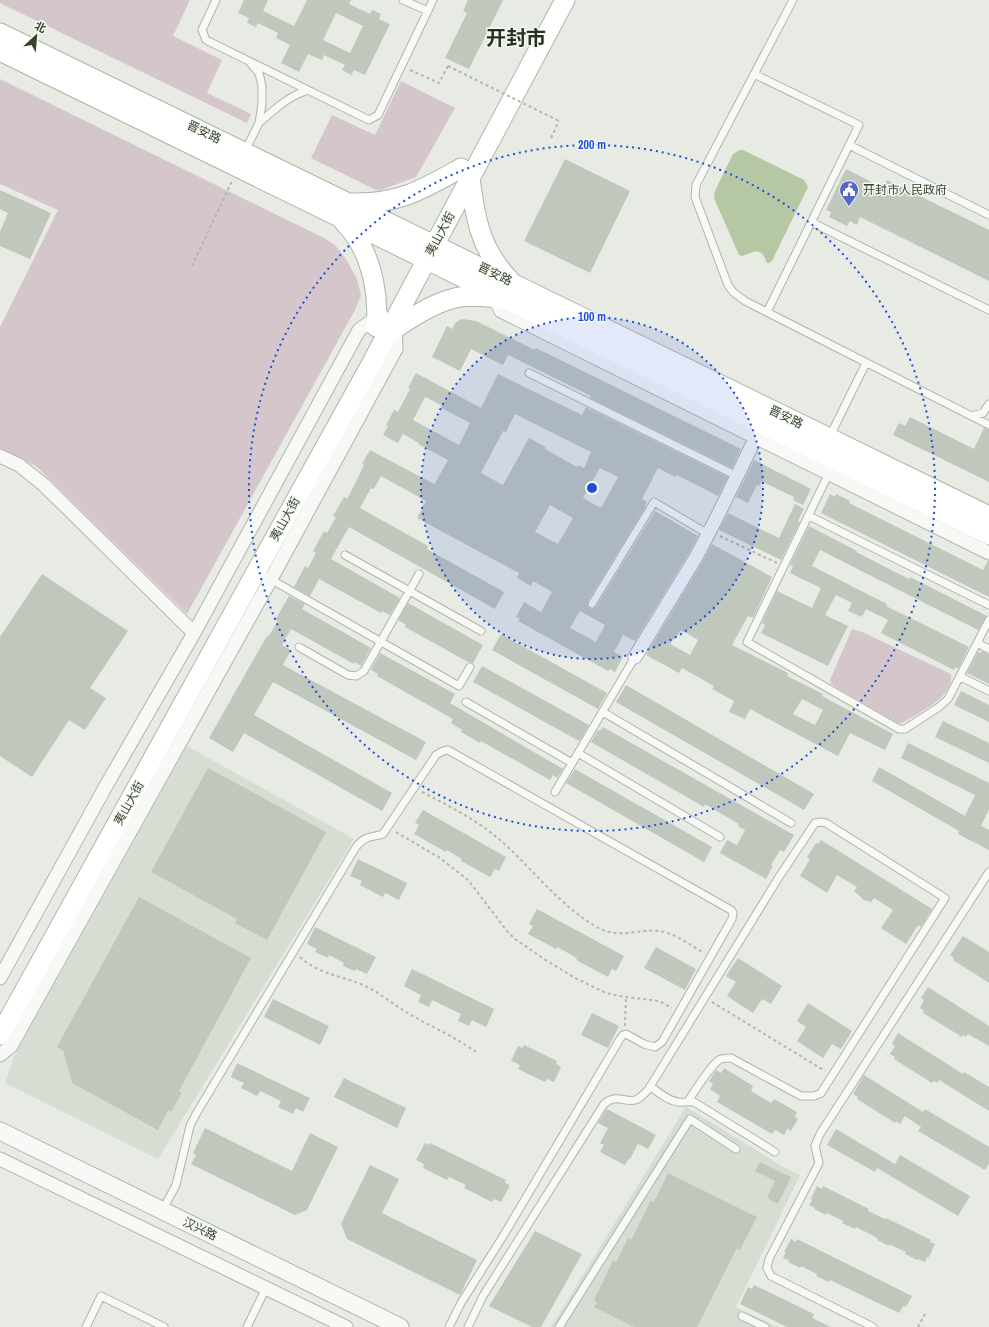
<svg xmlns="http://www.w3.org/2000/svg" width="989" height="1327" font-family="'Archivo Narrow','Noto Sans SC',sans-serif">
<rect width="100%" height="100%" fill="#e7ebe4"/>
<!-- built -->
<path fill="#d6ddd3" d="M187,746L354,839L158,1159L5,1083L14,1057Z
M686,1107L785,1168L800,1175L736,1307L777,1327H551Z"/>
<!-- green -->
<path fill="#d4c6ca" d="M0,0H190L173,36L222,60L207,93L251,114L247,123L0,3Z
M0,79L324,238L335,245L346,259L357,279L361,295L355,310L187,614L36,466L0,448V327L58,210L0,184Z
M401,81L455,108L416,177L378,191L311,158L332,115L375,135Z
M852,629L862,632L951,674C955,697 918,713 902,723H898L832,685L830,680Z"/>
<!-- water -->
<path fill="#b5c8a3" d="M740,150H743L804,180L808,187L772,261L769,263H767C761,246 755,252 742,256L739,255L714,198L715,191L733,154Z"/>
<!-- building -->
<path fill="#c0c7bc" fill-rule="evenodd" d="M244,0H268L263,11L294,26L307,0H351L349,4L370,14L372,10L381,14L379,19L390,24L365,75L354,70L351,75L342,70L345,65L324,55L322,60L308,54L299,72L281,63L290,45L276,38L278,33L258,23L256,27L247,23L249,18L238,13ZM336,13L363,26L350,53L323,40Z
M468,0H503L469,69L445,58L467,13L463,11Z
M565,159L630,191L590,273L524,241Z
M846,169L883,188L887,180L989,230V281L860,217L857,225L850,221L847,226L829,217L831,212L826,210Z
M0,190L51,213L30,259L0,246V232L8,213L0,209Z
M462,319L476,321L535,350L536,348L741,449L732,468L590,398L591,396L508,355L503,365L471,349L460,371L432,357L447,326L452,329L456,322Z
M416,373L481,408L498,374L582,415L586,407L728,477L718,496L677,475L675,477L658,468L642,499L647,502L645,505L646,506L588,601V607L592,609L596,607L655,511L698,536L689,553L635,641L623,635L614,652L623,657L615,672L610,669L608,671L518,621L520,619L516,617L524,602L541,612L552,592L533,581L531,586L517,578L519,573L417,518L426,501L381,476L374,489L371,488L360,508L428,546L427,549L504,592L495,609L349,527L331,559L400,598L390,615L382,611L381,613L319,579L310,596L294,587L305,566L308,568L316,553L313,551L324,531L327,533L336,517L333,516L344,497L347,499L357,480L364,465L362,464L370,450L434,484L437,480L448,460L418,444L419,443L403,434L398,443L383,435L388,426L386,425L394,410L398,412L410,389L408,388ZM425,397L441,405L440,407L470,423L459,445L413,420ZM515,414L591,452L584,468L578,465L577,467L545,449L546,447L529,438L503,485L481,473L503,431L506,432ZM600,468L618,477L601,508L583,498ZM550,505L573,518L558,544L535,532ZM580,611L605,625L596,642L570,628Z
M910,417L974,449L984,428L989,430V482L893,435L899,423L905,426Z
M754,460L811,489L803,505L793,500L794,497L761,481L759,486L757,485L748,503L736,497Z
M830,494L835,497L836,494L850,501L849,503L983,570L988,561H989V597L821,513Z
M795,504L804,509L798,521L800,522L781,560L719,530L728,513L779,538Z
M809,526L857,551L856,552L909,579L910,577L987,616L978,630L820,550L812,566L887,604L886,606L969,647L958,669L955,667L954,670L881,633L888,620L866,609L862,617L848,611L852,603L836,595L825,615L848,626L828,666L761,633L765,625L762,623L777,591L812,608L821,588L790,573L793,566L790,565Z
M712,544L772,577L753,618L748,616L732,645L788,673L787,676L823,694L822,696L893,734L885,750L850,733L838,756L750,709L745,719L729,712L734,701L712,689L714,686L682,668L679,673L646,655L703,561ZM681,630L698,640L690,655L670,644ZM802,699L823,710L815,725L793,714Z
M42,574L128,631L90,688L106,698L85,730L69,720L32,777L0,756V637Z
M289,596L305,604L302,609L371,648L361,666L355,662L354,664L291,629L282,645L291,650L283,665L426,742L416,760L273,682L254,715L392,793L382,811L244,733L233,752L209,738L267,636L268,637L278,621L275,620Z
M408,603L483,645L473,663L468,662L405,627L406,625L398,620Z
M501,634L607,693L598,709L492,650Z
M982,651L989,654V684L967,673L978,652L980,653Z
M380,653L455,694L450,703L563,769L557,778L553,775L550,780L481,741L480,743L461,732L462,730L451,723L453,719L377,676L378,674L371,670Z
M482,666L589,725L582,737L579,741L473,682Z
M626,685L814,794L804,810L616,702Z
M961,691L989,705V722L954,705Z
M943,721L989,743V763L935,737Z
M603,727L794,835L784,852L780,850L771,865L773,866L766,879L720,853L727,840L737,845L745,830L738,826L739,824L705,804L704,807L591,742L598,730L600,731Z
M908,743L989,783V809L981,826L989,830V850L958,834L959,831L872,781L879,767L965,816L975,795L901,758Z
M208,768L326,832L267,940L235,923L237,919L151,872Z
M575,769L712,847L704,862L566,783Z
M423,810L506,857L499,871L495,869L490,877L461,861L462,859L447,850L446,852L414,834L419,825L415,823Z
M821,840L932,909L921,927L918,925L906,944L881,928L893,910L874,898L871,902L864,900L854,891L857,887L837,875L827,893L800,876L810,859L807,857L816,843L818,844Z
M358,859L407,883L399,900L385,893L383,897L360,885L362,881L350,876Z
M139,897L251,958L179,1091L182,1092L171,1112L168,1110L158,1130L72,1083L63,1050L57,1047Z
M537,909L624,956L616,971L612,969L608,977L576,960L577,958L557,947L556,949L528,934L533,926L529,924Z
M315,927L376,957L367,974L356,969L355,971L343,966L344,963L329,955L328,958L315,952L317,949L307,944Z
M963,936L989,952V983L953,960L954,958L950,955Z
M656,947L696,969L685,990L644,968Z
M738,958L782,986L771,1004L762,999L753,1013L727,996L736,982L726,976Z
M412,969L494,1009L486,1027L472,1020L469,1026L458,1021L461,1014L432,1000L429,1007L418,1002L421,995L404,986Z
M928,987L989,1026V1046L968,1034L966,1037L963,1035L962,1037L923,1013L924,1011L920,1008L924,1000L921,998Z
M273,999L329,1026L320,1045L264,1017Z
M808,1003L852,1031L841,1049L832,1044L823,1058L797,1041L806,1027L797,1021Z
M592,1013L619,1026L608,1048L581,1035Z
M898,1033L963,1074L964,1072L989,1087V1111L939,1080L937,1083L934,1081L932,1083L894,1059L895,1057L890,1054L895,1046L892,1044Z
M524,1045L557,1061L556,1064L561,1067L554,1082L547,1079L545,1082L518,1069L520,1065L511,1061L518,1046L522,1048Z
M237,1063L310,1098L303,1112L296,1108L293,1114L278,1107L281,1101L260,1091L257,1096L241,1088L244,1083L231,1077Z
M724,1068L753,1086L751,1091L771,1103L774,1099L797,1112L795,1117L798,1119L791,1131L788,1128L784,1135L775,1130L772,1134L717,1102L720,1096L710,1089L713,1084L709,1081L716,1070L721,1073Z
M864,1075L923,1112L925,1109L989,1147V1163L985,1170L918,1131L921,1127L905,1116L900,1124L896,1121L895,1123L857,1099L858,1097L853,1094Z
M344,1078L406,1108L397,1128L334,1097Z
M607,1109L656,1135L648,1149L638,1144L630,1159L629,1158L625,1165L600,1152L604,1145L600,1143L608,1128L598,1123Z
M205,1128L292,1171L310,1133L338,1147L307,1210L295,1215L191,1164L196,1155L193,1153Z
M836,1129L895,1164L900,1155L970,1196L958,1216L877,1168L875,1172L827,1145Z
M425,1143L429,1145L430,1143L506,1180L505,1183L510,1185L501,1202L494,1199L492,1202L464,1188L466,1185L449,1177L447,1180L423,1168L424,1164L416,1160Z
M760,1162L791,1177L778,1204L767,1198L775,1181L755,1171Z
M370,1165L399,1179L382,1213L477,1260L460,1295L347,1239L341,1224Z
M668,1173L757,1217L740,1250L737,1248L697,1327H634L594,1307L597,1302L594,1300L613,1261L616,1262L628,1238L631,1240L651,1200L654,1202Z
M817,1186L822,1189L823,1186L869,1209L868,1211L885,1219L886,1218L931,1240L930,1242L935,1244L929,1257H927L925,1262L918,1259L917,1260L905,1254L906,1252L889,1244V1246L877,1240L878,1239L872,1235L856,1227L855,1229L842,1223L843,1221L827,1213L826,1215L814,1209L815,1208L809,1205L812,1200L811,1199Z
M535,1231L582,1254L541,1327H532L489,1306Z
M791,1239L796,1242L797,1239L912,1296L906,1307L903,1306L899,1313L830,1280L829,1282L816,1276L817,1274L801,1266L800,1268L788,1262L789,1260L783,1258L786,1252H784Z
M754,1285L814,1314L812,1318L831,1327H787L740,1304L748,1287L752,1289Z"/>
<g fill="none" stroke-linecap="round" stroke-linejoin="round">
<defs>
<path id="service" d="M216,0L202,30L206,40L369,120L378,115L433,0
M403,0L428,11
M793,0L696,185L695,197L728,285L733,292L745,301L989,425
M754,74L859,125L767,312
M259,123C275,109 287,97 308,90
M849,145L989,215
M245,151L259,123L262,104V86L259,73L251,64
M811,222L989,310
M529,373L737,476
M971,416L983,413L989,404
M829,438L866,363
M830,471L747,642L899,729H905L939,707L948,699L989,620
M809,516L989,605
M345,555L481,631
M256,571L459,686L470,667
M592,604L654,502L708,534
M977,643L989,649
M299,647L348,675L356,676L364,671L419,574
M961,677L989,691
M466,702L572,763
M603,712L791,823
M578,753L720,837
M555,792L635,657
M650,1086C658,1092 668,1101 678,1102C684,1103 688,1101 694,1102L775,1152
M162,1211L176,1185L190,1126L196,1114L356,847C366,835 370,838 383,834L436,755L443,751L448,750L731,910L733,913L732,919L662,1042L655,1047L644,1044L626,1034L623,1035L620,1039L505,1233L461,1303L449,1327
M742,1316L765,1327
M86,1327L101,1296L164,1327
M247,1327L266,1288
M468,1327L483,1296L604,1104C618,1092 627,1105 638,1099C641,1097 645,1093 648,1090L779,877L815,823L821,822L826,823L945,898L821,1093L814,1096H801L731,1058C727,1058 722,1058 719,1060C710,1066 695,1091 688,1101
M559,1327L690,1119L736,1149
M873,1327L771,1276L767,1268L769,1259L819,1163L815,1146L820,1134L989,872"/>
<path id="minor" d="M491,291L501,311L989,553
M0,456L19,465L44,485L194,633
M635,657L696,557L715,521L759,431
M0,978L107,784L194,633L359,330L381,314
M0,1055L11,1046L271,579L396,349L395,323
M0,1159L346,1327"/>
<path id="tertiary" d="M0,1131L400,1327"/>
<path id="secondary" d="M0,33L989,516
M0,51L989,535
M470,178C475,217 480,249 509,279
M352,203C399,204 422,190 461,168
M343,221C348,227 354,233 358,240C373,265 379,298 376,327
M388,333C407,321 426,307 448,300C463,294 482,296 497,298
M0,1035L370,366L565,0"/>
</defs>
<!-- service casing -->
<use href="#service" stroke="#aeb5a9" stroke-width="9"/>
<!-- minor casing -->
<use href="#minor" stroke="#aeb5a9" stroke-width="15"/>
<!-- tertiary casing -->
<use href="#tertiary" stroke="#aeb5a9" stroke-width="19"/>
<!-- secondary casing -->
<use href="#secondary" stroke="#aeb5a9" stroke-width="21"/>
<!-- path -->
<path stroke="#b2b7ae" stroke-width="2" stroke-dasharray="3 3" stroke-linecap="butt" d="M410,70L439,83L448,66
M551,138L559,121
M192,266L232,181
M720,536L777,563
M422,792C449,806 477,820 500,840C532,868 558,904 595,926C618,940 634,929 657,931C674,932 690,945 704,953
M396,832L440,858L468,880L507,931L515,939L544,959L575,978L606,993L619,996L659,1001L672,1008
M300,957C319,975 345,976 367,987C381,994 393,1004 406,1012C429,1026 454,1036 476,1052
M712,1002L825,1071
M625,1026L626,997
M918,1327L925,1314"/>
<!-- service -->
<use href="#service" stroke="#f8f9f7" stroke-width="7"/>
<!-- minor -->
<use href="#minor" stroke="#f8f9f7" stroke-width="13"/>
<!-- tertiary -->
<use href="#tertiary" stroke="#f8f9f7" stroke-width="17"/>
<!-- secondary -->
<use href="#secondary" stroke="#fff" stroke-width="19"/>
<!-- path-bridge -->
<path stroke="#b2b7ae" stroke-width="2" stroke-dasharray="3 3" stroke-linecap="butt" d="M448,66L559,121"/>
</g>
<!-- distance rings -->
<circle cx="592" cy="488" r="171" fill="#1d4ed8" fill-opacity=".12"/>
<g fill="none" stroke="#1d4ed8" stroke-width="2" stroke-dasharray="2 4">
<circle cx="592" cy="488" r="171"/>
<circle cx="592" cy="488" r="343"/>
</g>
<!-- icons -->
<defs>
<symbol id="civic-pin" viewBox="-11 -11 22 30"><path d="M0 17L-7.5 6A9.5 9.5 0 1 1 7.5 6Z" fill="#5566c4" stroke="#f6f8f4"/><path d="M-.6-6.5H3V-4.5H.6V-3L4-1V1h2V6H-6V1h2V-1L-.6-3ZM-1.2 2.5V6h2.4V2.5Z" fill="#fff"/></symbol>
</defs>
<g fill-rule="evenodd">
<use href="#civic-pin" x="838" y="179" width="22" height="30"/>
</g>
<g text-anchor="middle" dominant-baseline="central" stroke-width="3" stroke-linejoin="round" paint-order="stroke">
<!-- street labels -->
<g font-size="12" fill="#35422d" stroke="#f6f8f4">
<text transform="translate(204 132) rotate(26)">晋安路</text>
<text transform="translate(440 234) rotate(-62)">夷山大街</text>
<text transform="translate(495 274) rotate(26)">晋安路</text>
<text transform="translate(786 417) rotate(26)">晋安路</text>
<text transform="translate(285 519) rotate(-61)">夷山大街</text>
<text transform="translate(129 803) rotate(-61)">夷山大街</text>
<text transform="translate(200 1229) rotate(26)">汉兴路</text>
</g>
<!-- poi labels -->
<g font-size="12" fill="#35422d" stroke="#f6f8f4" text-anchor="start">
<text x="863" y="190">开封市人民政府</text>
</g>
<!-- town labels -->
<g font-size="20" font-weight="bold" fill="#26331f" stroke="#f6f8f4">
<text x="516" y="37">开封市</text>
</g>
</g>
<circle cx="592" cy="488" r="6" fill="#1d4ed8" stroke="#f6f8f4" stroke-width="2"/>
<g font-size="12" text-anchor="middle" font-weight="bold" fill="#1d4ed8" stroke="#f6f8f4" stroke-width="3" stroke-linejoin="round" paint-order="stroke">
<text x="592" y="149">200 m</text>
<text x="592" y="321">100 m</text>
</g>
<!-- north arrow -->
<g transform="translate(36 36) rotate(26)" stroke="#f6f8f4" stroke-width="3" paint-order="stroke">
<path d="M0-3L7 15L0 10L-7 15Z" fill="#35422d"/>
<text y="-6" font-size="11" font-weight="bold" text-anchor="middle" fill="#35422d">北</text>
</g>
</svg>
